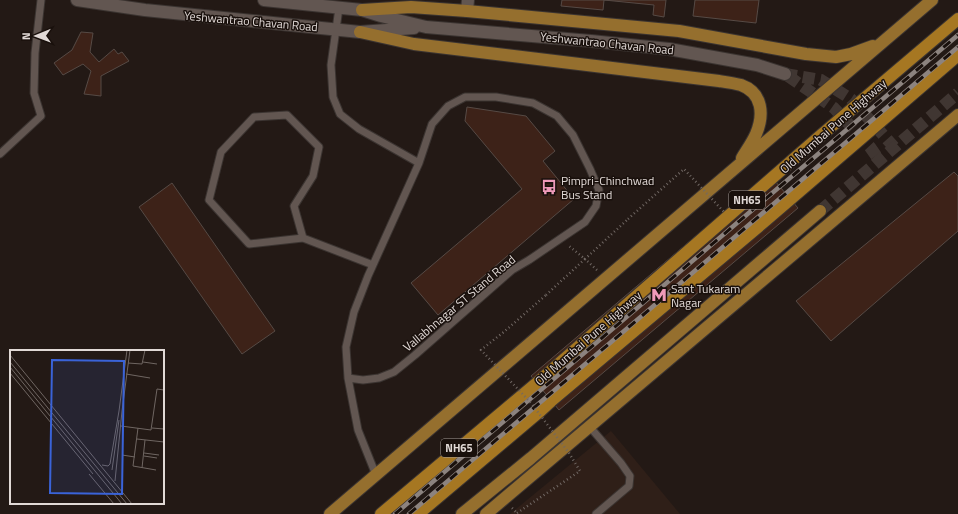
<svg xmlns="http://www.w3.org/2000/svg" width="958" height="514" font-family="'Titillium Web',sans-serif">
<rect width="100%" height="100%" fill="#231915"/>
<!-- built -->
<path fill="#2f1f18" d="M611,431L680,514H510Z"/>
<!-- building -->
<path fill="#3d2218" stroke="#564a45" d="M562,0H666L664,17L653,15L654,5L604,0L603,10L561,6Z
M695,0H759L756,23L693,16Z
M81,32L93,33L90,52L99,62L114,49L118,54L122,52L129,61L101,76V96L84,94L91,71L83,64L63,75L54,63L72,50Z
M467,107L526,116L555,151L543,161L574,199L438,315L411,283L522,189L465,121Z
M954,172L958,176V231L831,341L796,301Z
M769,174L798,208L559,410L531,376Z
M172,183L275,331L242,354L139,207Z"/>
<g fill="none" stroke-linecap="round" stroke-linejoin="round">
<!-- tertiary-tunnel -->
<path stroke="#403632" stroke-width="12" stroke-dasharray="12 6" stroke-linecap="butt" d="M785,74L821,80L851,99L894,147
M788,76L834,108L870,147L879,160"/>
<!-- primary-tunnel -->
<path stroke="#403632" stroke-width="12" stroke-dasharray="12 6" stroke-linecap="butt" d="M820,211L958,93"/>
<defs>
<path id="service" d="M339,8L331,65L333,97L340,114L359,129L419,163L368,276L354,312L346,347L348,378L358,430L376,475
M0,154L41,116L34,93L35,53L41,0
M303,238L294,206L313,176L319,147L287,115L254,117L221,152L209,200L249,244L303,238L373,265
M348,378L363,380L379,378L394,372L415,355L512,270L529,260L585,222L596,206L599,190L590,169L573,135L557,116L533,103L496,97H465L448,106L432,124L419,163
M589,426L621,463L630,476L629,486L596,514"/>
<path id="minor" d="M467,11L468,0"/>
<path id="tertiary" d="M77,0L145,10L360,32L414,28
M264,0L362,10L381,16L426,27L591,41L669,49L757,65L785,74"/>
<path id="primary" d="M362,10L411,7L467,11L679,31L806,54L836,57L851,54L873,46
M360,32L414,44L719,81C726,82 734,83 741,85C763,93 764,115 756,134C752,143 746,151 742,158
M330,514L932,0
M462,514L531,458L820,211
M486,514L958,115"/>
<path id="trunk" d="M381,514L538,382L819,137L958,19
M418,514L539,412L551,401L765,221L958,55"/>
</defs>
<!-- service casing -->
<use href="#service" stroke="#3b3431" stroke-width="9"/>
<!-- minor casing -->
<use href="#minor" stroke="#3b3431" stroke-width="14"/>
<!-- tertiary casing -->
<use href="#tertiary" stroke="#3b3431" stroke-width="14"/>
<!-- primary casing -->
<use href="#primary" stroke="#3b3431" stroke-width="14"/>
<!-- trunk casing -->
<use href="#trunk" stroke="#3b3431" stroke-width="14"/>
<!-- path -->
<path stroke="#716864" stroke-width="2.5" stroke-dasharray="1 3" stroke-linecap="butt" d="M597,270L585,259L628,219
M546,295L585,259L569,246
M512,508L517,513"/>
<!-- service -->
<use href="#service" stroke="#625651" stroke-width="7"/>
<!-- minor -->
<use href="#minor" stroke="#625651" stroke-width="12"/>
<!-- tertiary -->
<use href="#tertiary" stroke="#625651" stroke-width="12"/>
<!-- primary -->
<use href="#primary" stroke="#956f2e" stroke-width="12"/>
<!-- trunk -->
<use href="#trunk" stroke="#a67722" stroke-width="12"/>
<defs>
<path id="rail" d="M395,514L958,35
M409,514L958,47"/>
</defs>
<!-- rail casing -->
<use href="#rail" stroke="#8c837f" stroke-width="4.5"/>
<!-- rail -->
<use href="#rail" stroke="#19100c" stroke-width="3" stroke-dasharray="9" stroke-linecap="butt"/>
<!-- path-bridge -->
<path stroke="#716864" stroke-width="2.5" stroke-dasharray="1 3" stroke-linecap="butt" d="M628,219L684,169L724,212
M517,513L580,471L569,453L531,403L481,350L505,331L546,295"/>
</g>
<!-- icons -->
<defs>
<symbol id="bus-bare" viewBox="-9 -9 18 18"><path d="M-5-6H5V4H4V6H2V4H-2V6H-4V4H-5ZM-3.5-4V0h7V-4ZM-3.5 1.2v1.5H-2V1.2ZM2 1.2v1.5H3.5V1.2Z" fill="#ef9ab9" stroke="#19100c" stroke-width="2.5" paint-order="stroke"/></symbol>
<symbol id="metro-bare" viewBox="-9 -9 18 18"><path d="M-5.5 5V-5H-3L0 0L3-5H5.5V5H3V-.5L0 4L-3-.5V5Z" fill="#ef9ab9" stroke="#19100c" stroke-width="2.5" paint-order="stroke"/></symbol>
</defs>
<g fill-rule="evenodd">
<use href="#bus-bare" x="538" y="176" width="22" height="22"/>
<use href="#metro-bare" x="648" y="284" width="22" height="22"/>
</g>
<g text-anchor="middle" dominant-baseline="central" stroke-width="3" stroke-linejoin="round" paint-order="stroke">
<!-- shield labels -->
<g fill="#19100c" stroke="#a59d99" stroke-width="1">
<rect x="729" y="191" width="36" height="18" rx="3"/>
<rect x="441" y="439" width="36" height="18" rx="3"/>
</g>
<g font-size="11" font-weight="bold" fill="#e1d9d6">
<text x="747" y="200">NH65</text>
<text x="459" y="448">NH65</text>
</g>
<!-- street labels -->
<g font-size="12" fill="#e1d9d6" stroke="#19100c">
<text transform="translate(251 21) rotate(5)">Yeshwantrao Chavan Road</text>
<text transform="translate(607 43) rotate(6)">Yeshwantrao Chavan Road</text>
<text transform="translate(833 126) rotate(-41)">Old Mumbai Pune Highway</text>
<text transform="translate(459 303) rotate(-40)">Vallabhnagar ST Stand Road</text>
<text transform="translate(588 338) rotate(-41)">Old Mumbai Pune Highway</text>
</g>
<!-- poi labels -->
<g font-size="12" fill="#e1d9d6" stroke="#19100c" text-anchor="start">
<text x="561" y="180">Pimpri-Chinchwad<tspan x="561" dy="14">Bus Stand</tspan></text>
<text x="671" y="288">Sant Tukaram<tspan x="671" dy="14">Nagar</tspan></text>
</g>
</g>
<!-- overview -->
<g transform="translate(10 350)">
<rect width="154" height="154" fill="#231915"/>
<path fill="none" stroke="#6f6662" stroke-width="1" d="M0,5L122,154M0,12L117,154M133,12L147,14M118,13L132,14L135,0M0,17L112,154M0,23L83,124M116,24L140,28M109,61L117,0M112,61L120,0M111,76L141,80L147,39L154,40M128,78L123,116L146,120M142,78L154,79M127,89L154,92M134,103L149,105M112,105L125,107M134,106L147,108M92,115L98,116L100,114L109,61M132,118L135,90M102,120L109,70M79,124L104,154M105,131L112,61"/>
<path fill="#3a63d8" fill-opacity="0.15" stroke="#3a63d8" stroke-width="2" d="M42,10L114,11L112,144L40,143Z"/>
<rect width="154" height="154" fill="none" stroke="#e1d9d6" stroke-width="2"/>
</g>
<!-- north arrow -->
<g transform="translate(36 36) rotate(269)" stroke="#19100c" stroke-width="3" paint-order="stroke">
<path d="M0-3L7 15L0 10L-7 15Z" fill="#e1d9d6"/>
<text y="-6" font-size="11" font-weight="bold" text-anchor="middle" fill="#e1d9d6">N</text>
</g>
</svg>
